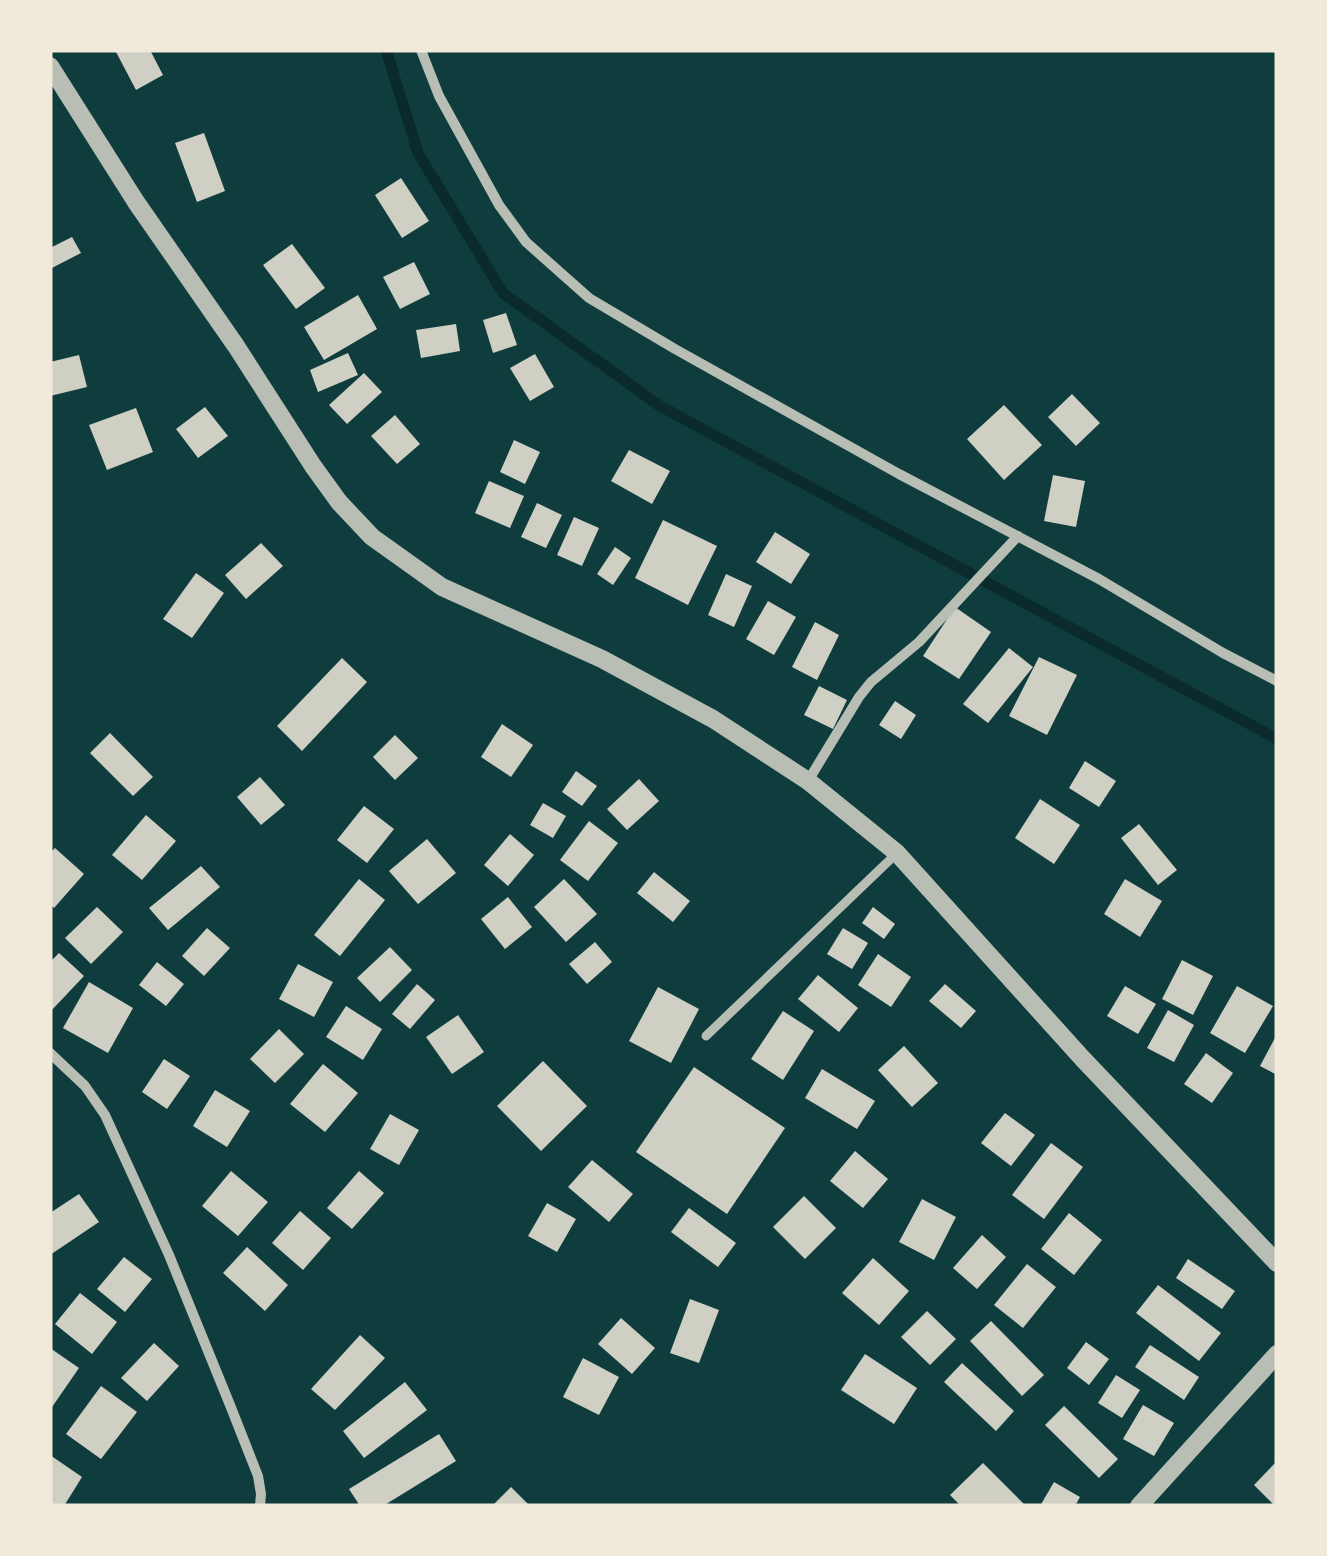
<svg xmlns="http://www.w3.org/2000/svg" width="1327" height="1556" font-family="'Noto Serif',serif">
<rect width="100%" height="100%" fill="#0f3d3e"/>
<g fill="none" stroke-linecap="round" stroke-linejoin="round">
<!-- stream -->
<path stroke="#0a2a2b" stroke-width="11" d="M386,50L418,153L503,293L660,406L1277,739"/>
</g>
<!-- building -->
<path fill="#cfcfc3" d="M115,50H150L163,75L136,90Z
M204,133L225,191L197,202L175,143Z
M401,178L429,221L402,238L375,195Z
M72,237L81,253L50,269V248Z
M292,244L325,288L296,309L263,265Z
M414,262L430,294L400,309L383,277Z
M358,295L377,329L324,360L304,327Z
M506,313L517,345L493,353L483,320Z
M456,324L460,351L421,358L416,330Z
M348,353L358,375L318,392L310,370Z
M535,354L554,387L530,401L510,368Z
M79,355L87,387L50,396V362Z
M364,373L382,392L347,424L329,405Z
M1072,394L1100,423L1076,446L1048,417Z
M1004,405L1042,445L1004,480L967,439Z
M205,407L228,436L198,458L176,429Z
M136,408L153,452L107,470L89,425Z
M395,415L420,444L397,464L371,436Z
M514,440L540,452L525,484L500,472Z
M629,450L670,471L652,504L611,481Z
M1053,475L1085,481L1076,527L1044,521Z
M489,481L524,496L510,528L475,513Z
M537,503L562,515L546,548L521,537Z
M574,517L599,528L582,566L557,555Z
M663,520L717,546L688,605L635,578Z
M775,532L810,554L791,584L756,562Z
M261,543L283,566L246,599L225,575Z
M615,547L631,558L613,585L597,574Z
M196,573L224,593L192,638L163,619Z
M726,574L752,586L734,627L708,615Z
M768,601L796,617L774,655L746,639Z
M955,607L991,632L959,679L923,656Z
M815,622L839,635L817,680L792,667Z
M1009,648L1033,667L988,723L963,704Z
M1039,657L1077,675L1047,735L1009,716Z
M342,658L367,682L302,751L277,726Z
M819,686L847,700L833,729L804,715Z
M895,701L916,715L901,739L879,725Z
M502,724L533,745L511,777L481,757Z
M110,733L153,777L133,796L90,753Z
M395,735L418,758L395,780L373,757Z
M1085,761L1116,781L1099,807L1069,788Z
M576,771L597,786L582,806L562,792Z
M260,777L285,805L261,825L237,797Z
M639,779L659,801L627,830L607,809Z
M1040,799L1080,825L1054,864L1015,838Z
M543,803L566,816L553,838L530,825Z
M364,806L394,829L367,863L337,840Z
M146,815L176,841L142,880L112,855Z
M589,821L618,843L588,881L560,860Z
M1139,824L1177,870L1158,885L1121,838Z
M510,834L534,855L508,886L484,865Z
M427,839L456,873L418,904L389,871Z
M55,848L84,874L54,908L50,904V853Z
M201,866L220,887L168,930L149,908Z
M654,872L690,901L673,922L637,893Z
M359,879L385,900L340,956L314,935Z
M564,879L597,914L566,942L534,907Z
M1125,879L1162,901L1140,937L1104,914Z
M508,897L532,927L505,949L481,919Z
M97,907L123,932L91,964L65,938Z
M873,907L895,924L884,939L862,923Z
M207,928L230,948L204,976L182,956Z
M843,928L868,943L852,969L827,954Z
M595,942L612,962L587,984L569,964Z
M390,947L412,970L380,1002L357,978Z
M59,953L84,976L50,1012V962Z
M878,954L911,977L891,1007L858,985Z
M1182,960L1213,976L1193,1015L1162,999Z
M157,962L184,984L166,1006L139,985Z
M298,964L333,982L314,1017L279,999Z
M818,975L858,1008L839,1032L798,999Z
M89,982L133,1008L108,1053L63,1028Z
M417,984L435,1000L410,1029L392,1014Z
M945,984L976,1011L961,1028L929,1001Z
M1125,986L1156,1004L1138,1034L1107,1016Z
M1237,986L1273,1006L1245,1053L1210,1033Z
M658,987L699,1009L671,1063L629,1041Z
M346,1006L382,1029L363,1060L326,1037Z
M1168,1010L1194,1025L1174,1062L1147,1048Z
M783,1011L814,1031L783,1080L751,1059Z
M458,1015L484,1052L452,1074L426,1037Z
M279,1029L304,1054L275,1083L250,1059Z
M1277,1034V1075L1260,1066Z
M904,1046L938,1083L912,1107L878,1070Z
M1206,1053L1233,1073L1212,1103L1184,1084Z
M164,1059L190,1076L167,1109L142,1092Z
M543,1061L587,1106L541,1151L497,1106Z
M323,1064L358,1093L325,1132L290,1104Z
M694,1067L785,1128L727,1214L636,1152Z
M822,1069L875,1101L857,1129L805,1098Z
M215,1090L250,1111L227,1147L193,1126Z
M1005,1113L1035,1135L1011,1166L981,1143Z
M390,1114L419,1130L399,1165L370,1149Z
M1051,1143L1083,1167L1044,1219L1012,1195Z
M855,1151L888,1179L863,1208L830,1181Z
M592,1160L633,1194L609,1222L568,1187Z
M231,1171L268,1202L238,1236L202,1206Z
M359,1171L384,1193L352,1229L327,1208Z
M79,1194L99,1222L50,1255V1213Z
M804,1196L836,1228L805,1259L773,1227Z
M922,1199L956,1217L934,1260L899,1242Z
M547,1203L576,1219L557,1252L528,1236Z
M689,1208L736,1243L718,1267L671,1232Z
M300,1211L331,1238L303,1270L272,1243Z
M1069,1213L1102,1240L1074,1275L1041,1249Z
M982,1235L1006,1257L977,1289L953,1268Z
M247,1247L288,1285L265,1311L223,1273Z
M124,1257L152,1279L125,1312L97,1289Z
M873,1258L909,1291L879,1325L842,1293Z
M1188,1259L1235,1291L1222,1309L1176,1278Z
M1027,1264L1056,1287L1023,1328L994,1305Z
M1158,1285L1221,1333L1199,1361L1136,1313Z
M80,1293L117,1322L92,1354L55,1324Z
M690,1299L719,1310L699,1363L670,1353Z
M927,1311L956,1339L930,1365L901,1337Z
M621,1318L655,1348L632,1374L598,1344Z
M991,1321L1044,1375L1022,1396L970,1341Z
M360,1335L385,1358L335,1410L311,1389Z
M1086,1342L1109,1359L1089,1385L1067,1368Z
M154,1343L179,1366L147,1401L121,1378Z
M1150,1345L1199,1377L1184,1400L1135,1367Z
M50,1348L79,1368L50,1410Z
M865,1354L917,1388L894,1424L841,1390Z
M583,1358L619,1377L599,1415L563,1397Z
M962,1363L1014,1411L996,1431L944,1382Z
M1116,1375L1140,1390L1122,1418L1098,1403Z
M405,1382L427,1410L364,1458L343,1431Z
M101,1386L137,1412L101,1459L66,1434Z
M1143,1405L1174,1423L1154,1456L1123,1439Z
M1064,1406L1118,1459L1099,1478L1045,1425Z
M439,1434L456,1461L383,1506H360L349,1489Z
M50,1455L82,1477L64,1506H50Z
M1277,1461V1506H1275L1254,1485Z
M983,1463L1026,1506H961L950,1495Z
M1054,1482L1080,1497L1075,1506H1040Z
M511,1487L530,1506H492Z"/>
<g fill="none" stroke-linecap="round" stroke-linejoin="round">
<!-- pedestrian -->
<path stroke="#b8beb3" stroke-width="9" d="M706,1036L897,853"/>
<!-- minor -->
<path stroke="#b8beb3" stroke-width="10" d="M421,50L439,96L499,205L526,242L589,298L675,349L899,474L1099,579L1223,653L1277,681
M808,781L859,697L871,682L919,642L1018,536
M50,1053L85,1086L105,1115L169,1255L230,1405L258,1476L261,1494L260,1506"/>
<!-- tertiary -->
<path stroke="#b8beb3" stroke-width="18" d="M50,66L136,202L236,346L313,466L339,502L372,537L442,587L602,659L713,719L808,781L897,853L1082,1058L1277,1263
M1139,1506L1277,1354"/>
</g>
<!-- border -->
<rect width="1327" height="1556" fill="none" stroke="#f1e9da" stroke-width="105"/>
</svg>
